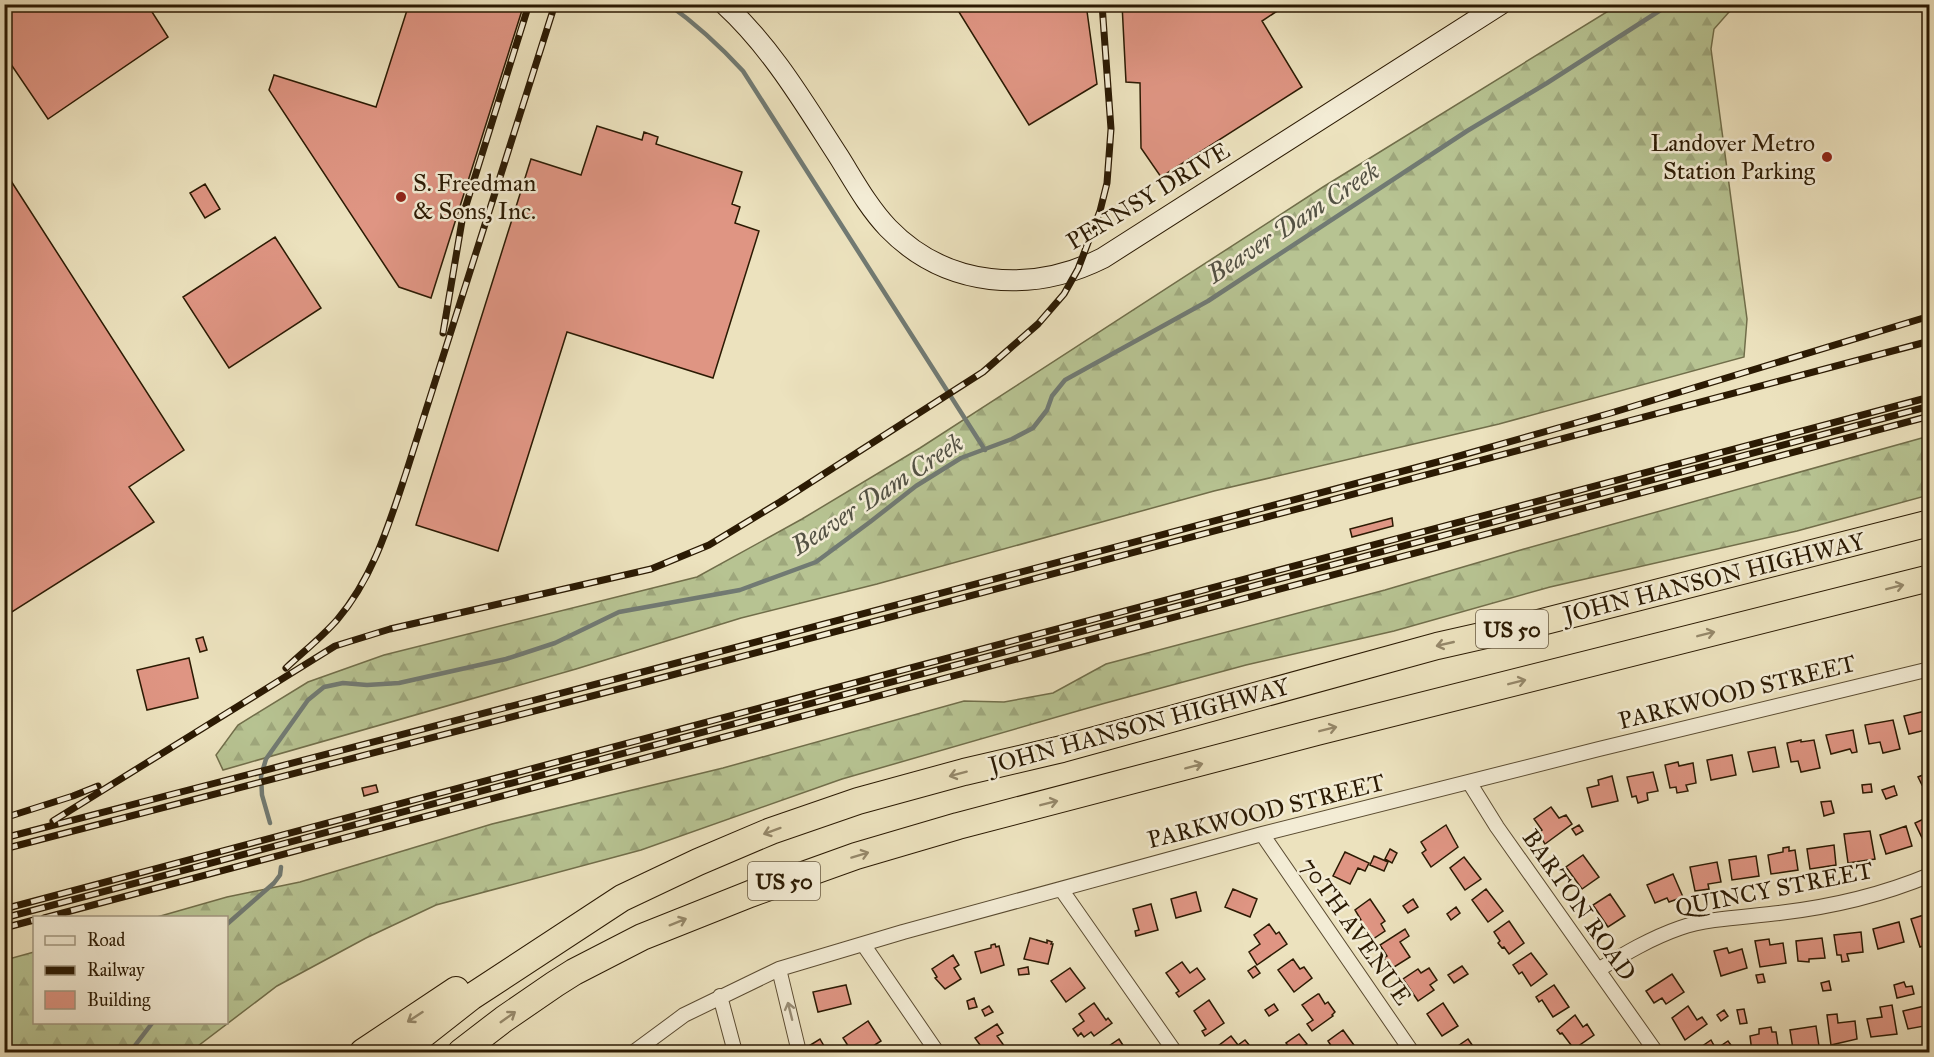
<svg xmlns="http://www.w3.org/2000/svg" width="1934" height="1057" font-family="'IM FELL Great Primer',serif">
<defs>
<pattern id="forest-firs" width="22" height="20" patternUnits="userSpaceOnUse" patternTransform="scale(1.5)"><rect width="22" height="20" fill="#b7c392"/><path d="M5 1l3.5 6h-7zM16 11l3.5 6h-7z" fill="#9ea77c"/></pattern>
</defs>
<rect width="100%" height="100%" fill="#ece2be"/>
<filter id="stains"><feTurbulence type="fractalNoise" baseFrequency=".00333" numOctaves="4"/><feColorMatrix values="0 0 0 0 .2 0 0 0 0 .09 0 0 0 0 .02 0 0 0 .5 -.17"/></filter>
<radialGradient id="worn" r=".72"><stop offset=".6" stop-color="#630" stop-opacity="0"/><stop offset="1" stop-color="#630" stop-opacity=".3"/></radialGradient>
<!-- forest -->
<path fill="url(#forest-firs)" stroke="#716e4a" stroke-width="1.5" d="M1618,5H1740L1729,12L1714,29L1711,49L1747,319L1744,357L1499,424L1214,491L877,584L741,618L576,669L223,770L216,755L238,725L308,682L384,655L697,577L802,519L920,448L1323,187Z
M1929,436V495L1797,531L1550,587L1394,631L1246,665L1102,704L842,779L641,850L436,905L366,938L277,986L190,1052H5V960L34,952V1022H226V918L157,917L227,897L300,882L492,824L723,768L964,701L1004,702L1053,693L1106,664L1385,590L1524,549Z"/>
<g fill="none" stroke-linecap="round" stroke-linejoin="round">
<!-- stream -->
<path stroke="#717a73" stroke-width="4.5" d="M668,4C696,24 720,46 743,71L985,450
M270,823L262,795L261,776L266,759L308,700L324,687L343,683L367,685L399,683L506,659L555,643L619,612L740,590L816,562L870,522L916,486L961,458L1012,439L1033,428L1047,410L1052,396L1065,380L1208,301L1467,131L1547,83L1670,4
M226,925L274,883L280,875L281,867
M130,1052L153,1022"/>
</g>
<!-- building -->
<path fill="#df9583" stroke="#2b1a03" stroke-width="1.5" d="M4,4H147L168,37L48,119L4,54Z
M409,4H524L431,298L399,287L269,90L274,75L376,107Z
M954,4H1086L1097,84L1029,125Z
M1122,4H1288L1262,21L1302,87L1161,177L1141,148L1140,83L1126,82Z
M597,126L642,140L644,132L658,137L656,144L742,172L732,204L740,207L735,223L759,231L713,378L567,332L498,551L416,525L531,159L581,175Z
M4,170L184,450L129,487L154,522L4,617Z
M205,184L220,209L205,218L190,193Z
M275,237L321,308L229,368L183,297Z
M1392,518L1393,526L1352,537L1350,529Z
M203,637L207,650L200,652L196,639Z
M189,658L198,698L147,710L137,670Z
M1930,710V729L1909,734L1904,716Z
M1893,720L1900,749L1883,753L1880,742L1869,744L1865,725Z
M1853,730L1857,752L1852,753L1850,749L1831,754L1826,735Z
M1801,740V742L1814,740L1820,768L1801,772L1798,761L1791,762L1787,743Z
M1775,747L1779,767L1753,772L1748,752Z
M1732,755L1736,775L1711,780L1707,760Z
M1678,762L1679,766L1693,763L1696,783L1686,785L1688,791L1677,793L1676,787L1670,788L1665,765Z
M1653,772L1658,791L1647,793L1648,800L1638,803L1636,796L1632,797L1627,777Z
M1925,774L1928,782L1922,785L1918,777Z
M1612,776L1618,801L1592,807L1587,788L1599,785L1598,780Z
M1871,784L1872,792L1863,793L1862,785Z
M376,785L378,792L364,796L362,788Z
M1894,786L1897,795L1886,799L1882,790Z
M1831,801L1834,813L1824,816L1821,802Z
M1551,807L1559,818L1566,815L1572,824L1545,844L1538,833L1542,830L1534,819Z
M1930,816V839L1924,842L1915,823Z
M1446,825L1458,847L1431,867L1422,853L1426,850L1421,842Z
M1579,825L1583,831L1576,835L1572,829Z
M1906,826L1912,846L1886,854L1880,835Z
M1870,831L1875,859L1848,863L1844,834Z
M1834,845L1836,865L1810,869L1807,849Z
M1789,847V851L1795,850L1798,870L1771,874L1768,855L1783,852V848Z
M1390,849L1397,853L1392,863L1385,859Z
M1345,852L1369,863L1365,871L1358,868L1350,884L1333,876Z
M1583,855L1599,877L1582,889L1566,867Z
M1374,856L1388,862L1384,871L1370,865Z
M1756,856L1759,876L1732,880L1729,860Z
M1464,857L1481,879L1465,890L1450,868Z
M1717,862L1721,882L1708,884L1709,889L1695,891L1690,867Z
M1673,874L1683,897L1669,902L1667,898L1655,903L1647,885Z
M1233,889L1257,899L1250,917L1225,907Z
M1486,889L1503,911L1488,922L1472,900Z
M1196,892L1201,911L1176,918L1171,899Z
M1610,894L1625,916L1608,927L1593,905Z
M1370,899L1385,921L1381,924L1385,931L1373,939L1368,932L1366,933L1359,922L1361,920L1355,910Z
M1413,899L1418,907L1408,913L1403,906Z
M1151,904L1158,930L1136,936L1135,931L1139,930L1133,909Z
M1456,907L1460,913L1451,920L1447,914Z
M1930,913V944L1920,947L1911,919Z
M1509,921L1524,943L1509,954L1504,947L1502,948L1498,943L1500,941L1494,932Z
M1899,922L1904,942L1878,949L1873,929Z
M1269,924L1276,934L1279,932L1287,944L1257,965L1249,952L1260,944L1254,935Z
M1405,929L1409,936L1400,942L1410,957L1391,969L1384,958L1387,956L1380,945Z
M1861,932L1863,952L1847,954L1849,961L1842,962L1841,955H1837L1834,935Z
M1030,938L1047,943V940L1052,942L1051,944H1053L1048,964L1024,959Z
M1822,938L1825,958L1809,959V962L1798,961L1796,941Z
M1769,939L1770,945L1783,943L1786,963L1760,967L1755,941Z
M995,944L996,947L999,946L1004,965L981,973L975,952L991,948V945Z
M1727,948L1729,953L1742,949L1747,968L1721,976L1714,951Z
M1531,953L1547,974L1531,986L1522,972L1519,974L1513,965Z
M953,955L959,965L954,968L961,979L945,989L935,978L937,977L932,969Z
M1293,959L1300,969L1304,967L1312,978L1294,992L1278,970Z
M1182,962L1190,973L1197,968L1205,979L1179,997L1176,993L1179,991L1166,973Z
M1255,966L1260,973L1253,978L1248,971Z
M1462,966L1468,974L1454,983L1448,975Z
M1028,967L1029,974L1019,975L1018,969Z
M1070,968L1085,988L1066,1002L1051,981Z
M1429,968L1437,980L1430,985L1434,990L1418,1001L1403,979L1418,969L1421,973Z
M1672,974L1684,992L1666,1004L1662,998L1654,1003L1646,991Z
M1763,974L1765,982L1758,983L1756,975Z
M1829,981L1831,990L1823,991L1821,983Z
M1904,982L1906,987L1912,986L1914,994L1897,998L1894,985Z
M846,985L851,1004L818,1012L813,992Z
M1554,985L1569,1007L1553,1017L1542,1000L1539,1002L1536,997Z
M1318,994H1319L1325,1004L1328,1002L1335,1012L1332,1015L1333,1016L1312,1031L1307,1024L1313,1020L1302,1005Z
M974,998L977,1007L969,1009L967,1001Z
M1209,1000L1224,1023L1205,1036L1202,1031L1206,1029L1194,1011Z
M1094,1003L1106,1020L1108,1018L1112,1023L1094,1036L1091,1032L1084,1037L1081,1033L1078,1036L1073,1029L1084,1021L1079,1014Z
M1443,1003L1458,1026L1442,1036L1427,1014Z
M1274,1004L1278,1010L1269,1016L1265,1010Z
M1892,1005L1897,1034L1871,1037L1867,1019L1882,1017L1880,1007Z
M1929,1005L1930,1025L1908,1029L1903,1011Z
M989,1006L993,1012L985,1016L982,1010Z
M1688,1006L1697,1020L1702,1017L1707,1024L1685,1040L1672,1018Z
M1744,1009L1747,1023L1740,1024L1737,1010Z
M1724,1010L1728,1016L1721,1021L1717,1015Z
M1837,1014L1838,1023L1855,1021L1857,1039L1831,1045L1827,1015Z
M1575,1015L1583,1027L1587,1024L1594,1035L1574,1049L1562,1033L1560,1034L1557,1030Z
M868,1021L881,1041L864,1052H852L843,1038Z
M997,1024L1003,1033L997,1036L1005,1047L997,1052H985L975,1038Z
M1816,1026L1819,1046L1793,1049L1790,1030Z
M1771,1027L1772,1032H1776L1779,1052H1752L1750,1036L1759,1034V1029Z
M1343,1030L1359,1052H1335L1328,1041Z
M1299,1034L1307,1044L1293,1052L1286,1043Z
M1231,1036L1238,1045L1245,1040L1255,1052H1222L1218,1046Z
M820,1039L824,1046L813,1052H807L804,1049Z
M1119,1039L1126,1050L1129,1047L1133,1052H1105L1103,1050Z
M1468,1039L1477,1052H1454L1452,1050Z
M1711,1040L1716,1049L1728,1041L1736,1052H1696L1695,1051Z"/>
<g fill="none" stroke-linecap="round" stroke-linejoin="round">
<defs>
<path id="street" d="M1469,782L1497,827L1656,1052
M1262,834L1412,1052
M1061,889L1175,1052
M863,944L937,1052
M779,969L799,1052
M1598,970C1624,954 1651,938 1680,928C1708,918 1749,917 1779,913C1831,907 1882,895 1930,875
M720,996L735,1052
M634,1052L684,1015L779,969L903,932L1262,834L1599,749L1930,669"/>
<path id="secondary" d="M724,4C772,48 804,103 839,157C854,181 868,207 888,228C946,288 1031,294 1103,258L1501,4"/>
<path id="highway" d="M363,1052L456,990
M401,1052L471,997L622,898L698,862L771,831L858,801L964,772L1062,749L1437,646L1534,624L1930,523
M461,1052L504,1019L555,984L574,972L642,937L750,894L856,856L958,826L1317,732L1930,578"/>
</defs>
<!-- street casing -->
<use href="#street" stroke="#5b4c32" stroke-width="16"/>
<!-- secondary casing -->
<use href="#secondary" stroke="#2b1a03" stroke-width="22"/>
<!-- highway casing -->
<use href="#highway" stroke="#2b1a03" stroke-width="28"/>
<!-- street -->
<use href="#street" stroke="#f3ecd5" stroke-width="14"/>
<!-- secondary -->
<use href="#secondary" stroke="#f3ecd5" stroke-width="20"/>
<!-- highway -->
<use href="#highway" stroke="#ece2be" stroke-width="26"/>
<defs>
<path id="rail" d="M443,333L463,215L529,4
M286,668C303,652 322,637 337,620C373,578 389,524 406,473L555,4
M4,818L73,796L98,786
M53,821L335,646L390,629L651,569L709,545L780,502L983,372L1038,324L1064,294L1078,269L1100,211L1107,183L1111,129L1102,4
M4,838L635,674L1445,460L1611,413L1930,316
M4,849L638,684L1930,341
M4,909L1930,397
M4,918L1930,406
M44,918L1930,416
M4,928L34,920"/>
</defs>
<!-- rail casing -->
<use href="#rail" stroke="#2b1a03" stroke-width="7"/>
<!-- rail -->
<use href="#rail" stroke="#f3ecd5" stroke-width="4.5" stroke-dasharray="14" stroke-linecap="butt"/>
</g>
<!-- one-way arrows -->
<defs><path id="oneway-shaft" d="M-6 0H5M1.5-3L5.5 0L1.5 3" fill="none" stroke-width="1.6" stroke-linecap="round" stroke-linejoin="round" transform="scale(1.5)"/></defs>
<g stroke="#95886a">
<use href="#oneway-shaft" transform="translate(1895 587) rotate(-14)"/>
<use href="#oneway-shaft" transform="translate(1706 634) rotate(-14)"/>
<use href="#oneway-shaft" transform="translate(1445 644) rotate(167)"/>
<use href="#oneway-shaft" transform="translate(1517 682) rotate(-14)"/>
<use href="#oneway-shaft" transform="translate(1328 729) rotate(-14)"/>
<use href="#oneway-shaft" transform="translate(1194 766) rotate(-15)"/>
<use href="#oneway-shaft" transform="translate(958 774) rotate(165)"/>
<use href="#oneway-shaft" transform="translate(1049 803) rotate(-14)"/>
<use href="#oneway-shaft" transform="translate(772 831) rotate(160)"/>
<use href="#oneway-shaft" transform="translate(860 855) rotate(-17)"/>
<use href="#oneway-shaft" transform="translate(678 922) rotate(-22)"/>
<use href="#oneway-shaft" transform="translate(415 1017) rotate(147)"/>
<use href="#oneway-shaft" transform="translate(508 1017) rotate(-35)"/>
</g>
<use stroke="#998e76" href="#oneway-shaft" transform="translate(790 1011) rotate(-104)"/>
<!-- markers -->
<g fill="#8f2418" stroke="#f3ecd5" stroke-width="2">
<circle cx="1827" cy="157" r="6"/>
<circle cx="401" cy="197" r="6"/>
</g>
<g text-anchor="middle" dominant-baseline="central" stroke-width="5" stroke-linejoin="round" paint-order="stroke">
<!-- shield labels -->
<g fill="#f3ecd5" stroke="#675942" stroke-width="1.5">
<rect x="1476" y="610" width="72" height="38" rx="4.5"/>
<rect x="748" y="862" width="72" height="38" rx="4.5"/>
</g>
<g font-size="22" font-weight="bold" fill="#2b1a03">
<text x="1512" y="629">US 50</text>
<text x="784" y="881">US 50</text>
</g>
<!-- poi labels -->
<g font-size="24" fill="#2b1a03" stroke="#f3ecd5" text-anchor="end">
<text x="1815" y="143">Landover Metro<tspan x="1815" dy="28">Station Parking</tspan></text>
<text x="413" y="183" text-anchor="start">S. Freedman<tspan x="413" dy="28">&amp; Sons, Inc.</tspan></text>
</g>
<!-- street labels -->
<g font-size="24" fill="#2b1a03" stroke="#f3ecd5">
<text transform="translate(1148 196) rotate(-31)">PENNSY DRIVE</text>
<text transform="translate(1714 578) rotate(-14)">JOHN HANSON HIGHWAY</text>
<text transform="translate(1737 692) rotate(-14)">PARKWOOD STREET</text>
<text transform="translate(1139 726) rotate(-15)">JOHN HANSON HIGHWAY</text>
<text transform="translate(1266 811) rotate(-14)">PARKWOOD STREET</text>
<text transform="translate(1774 889) rotate(-11)">QUINCY STREET</text>
<text transform="translate(1579 905) rotate(55)">BARTON ROAD</text>
<text transform="translate(1356 931) rotate(55)">70TH AVENUE</text>
</g>
<!-- water labels -->
<g font-size="26" font-style="italic" fill="#545244" stroke="#f3ecd5">
<text transform="translate(1293 222) rotate(-33)">Beaver Dam Creek</text>
<text transform="translate(877 494) rotate(-33)">Beaver Dam Creek</text>
</g>
</g>
<!-- margin -->
<rect width="1934" height="1057" fill="none" stroke="#ece2be" stroke-width="24"/>
<rect x="6" y="6" width="1922" height="1045" fill="none" stroke="#2b1a03" stroke-width="3"/>
<rect x="12" y="12" width="1910" height="1033" fill="none" stroke="#2b1a03" stroke-width="1.5"/>
<!-- legend -->
<rect x="33" y="916" width="195" height="108" fill="#f3ecd5" stroke="#a39881" stroke-width="1.5"/>
<rect x="45" y="936" width="30" height="9" fill="#f3ecd5" stroke="#a39881" stroke-width="1.5"/>
<text x="87" y="946" font-size="18" fill="#2b1a03">Road</text>
<rect x="45" y="966" width="30" height="9" fill="#2b1a03" stroke="#a39881" stroke-width="1.5"/>
<text x="87" y="976" font-size="18" fill="#2b1a03">Railway</text>
<rect x="45" y="991" width="30" height="18" fill="#df9583" stroke="#a39881" stroke-width="1.5"/>
<text x="87" y="1006" font-size="18" fill="#2b1a03">Building</text>
<rect width="100%" height="100%" filter="url(#stains)"/>
<rect width="100%" height="100%" fill="url(#worn)"/>
</svg>
